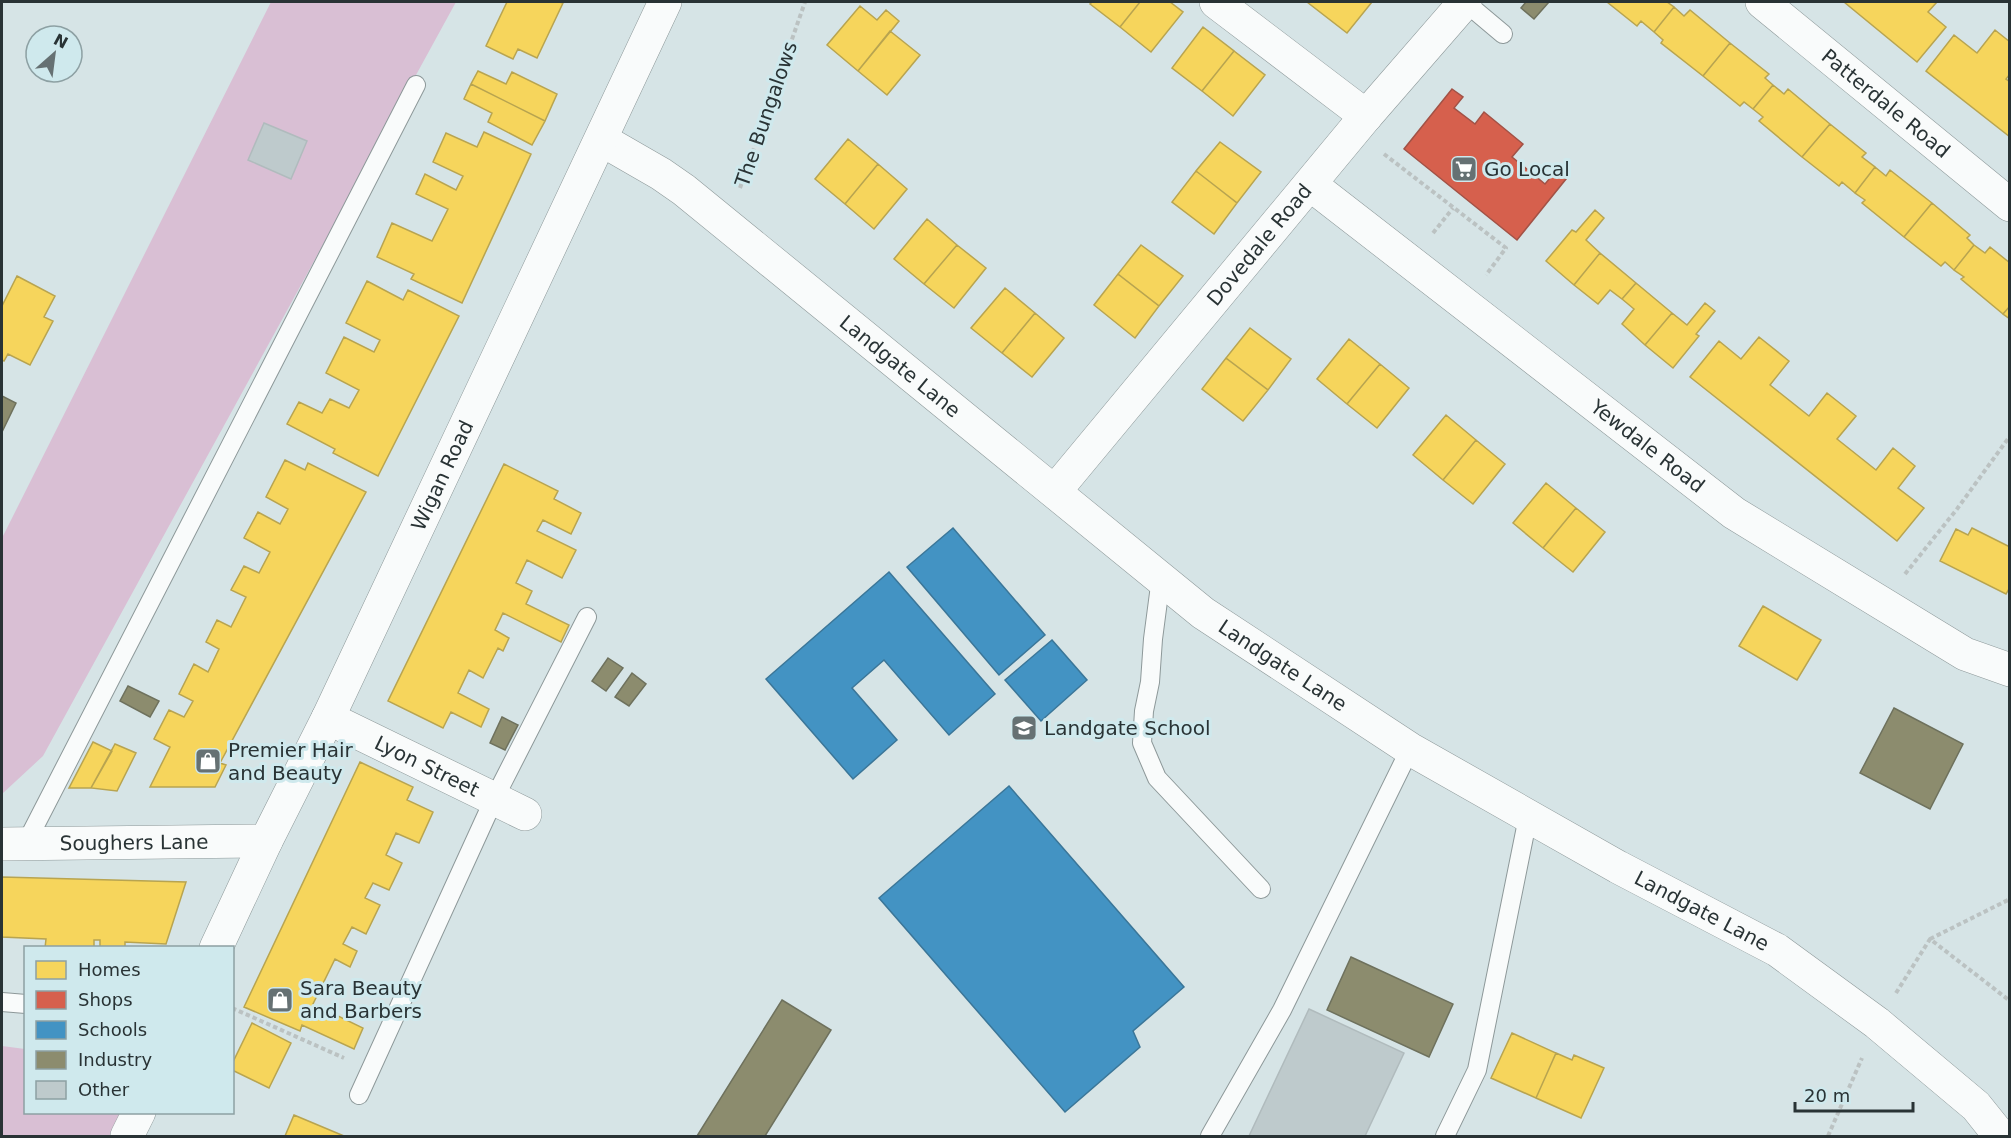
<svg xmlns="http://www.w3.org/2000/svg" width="2011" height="1138" font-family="'DejaVu Sans',sans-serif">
<rect width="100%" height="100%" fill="#d6e4e6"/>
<!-- green -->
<path fill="#d9bfd4" d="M271,2H456L43,756L2,794V538Z
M2,1046L25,1049L26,1112L132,1113L120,1136H2Z"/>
<!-- homes -->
<path fill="#f6d55c" stroke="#b8a450" stroke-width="1.5" d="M507,2H559L563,3L537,58L518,49L513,59L486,46Z
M1092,2H1140L1120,27L1090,4Z
M1140,2H1170L1183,12L1151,52L1120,27Z
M1307,2H1372L1347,33Z
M1607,2H1667L1674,7L1654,32L1641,21L1637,26Z
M1844,2H1937L1928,12L1946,27L1917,62Z
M860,6L877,20L886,10L899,21L858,71L827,45Z
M1674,7L1684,16L1690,10L1730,43L1703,76L1661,43L1663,40L1654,32Z
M1203,27L1234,51L1202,91L1172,68Z
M1995,30L2010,42V74L2006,79L2010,82V137L1926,71L1954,35L1977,53Z
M890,31L920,55L887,95L858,71Z
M1730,43L1769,74L1765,78L1773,85L1753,109L1744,102L1740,106L1703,76Z
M1234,51L1265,75L1233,116L1202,91Z
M478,71L506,84L512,72L557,94L545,121L471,84Z
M471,84L545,121L532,145L488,122L492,113L464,99Z
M1773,85L1784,94L1788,89L1830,124L1802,157L1759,121L1763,117L1753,109Z
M1830,124L1866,153L1862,157L1875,167L1855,193L1842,182L1839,186L1802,157Z
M484,132L531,154L462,303L411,279L414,274L377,257L392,223L432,241L448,209L416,194L425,174L456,190L463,176L433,162L446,133L477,147Z
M848,139L878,164L845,204L815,179Z
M1220,142L1261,172L1237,203L1196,171Z
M878,164L907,189L874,229L845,204Z
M1875,167L1886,176L1890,170L1932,203L1904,237L1862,203L1865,200L1855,193Z
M1196,171L1237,203L1214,234L1172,202Z
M1932,203L1970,235L1967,238L1974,245L1954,270L1945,262L1941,266L1904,237Z
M1595,210L1604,218L1586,240L1600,253L1574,285L1546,261L1572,230L1576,232Z
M927,219L957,245L924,284L894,259Z
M957,245L986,268L954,308L924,284Z
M1141,245L1183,276L1159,306L1118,274Z
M1974,245L1985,253L1990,247L2010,263V306L2003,314L1961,279L1964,277L1954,270Z
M1600,253L1636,283L1622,299L1610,290L1598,304L1574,285Z
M1118,274L1159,306L1135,338L1094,305Z
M17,276L55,296L44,317L53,321L30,365L8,354L4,361L2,360V306Z
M367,281L403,300L408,290L459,316L378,476L333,453L335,449L287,424L299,402L322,413L330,399L349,408L359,390L326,373L344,337L374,352L380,340L346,323Z
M1636,283L1672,313L1645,345L1622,324L1634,309L1622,299Z
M1005,288L1035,313L1002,353L971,328Z
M1705,303L1715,311L1696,334L1699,336L1673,368L1645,345L1672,313L1687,325Z
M2010,306V319L2003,314Z
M1035,313L1064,338L1032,377L1002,353Z
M1250,328L1291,359L1268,390L1226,358Z
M1759,337L1789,361L1770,385L1809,416L1827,393L1856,416L1837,439L1876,470L1893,448L1915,466L1898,488L1924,508L1897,541L1690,377L1719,341L1741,359Z
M1349,339L1380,364L1347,404L1317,379Z
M1226,358L1268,390L1243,421L1202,389Z
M1380,364L1409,388L1377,428L1347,404Z
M1446,415L1476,440L1443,480L1413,455Z
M1476,440L1505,464L1473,504L1443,480Z
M285,460L305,470L308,463L366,492L220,763L226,765L215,787H150L170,747L154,739L169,710L184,717L193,701L179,694L194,664L208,672L219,649L206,642L217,620L231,627L246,597L231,590L244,566L259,573L270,552L244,538L258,512L280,524L288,509L266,497Z
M504,464L558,491L554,499L581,513L571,534L543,520L537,531L576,550L562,578L527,560L516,583L532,591L526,604L569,625L561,642L503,613L495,630L509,638L503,651L498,648L483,678L469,670L458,693L489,709L481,727L451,712L443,728L388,701Z
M1546,483L1576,508L1543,548L1513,523Z
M1576,508L1605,532L1573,572L1543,548Z
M1972,528L2010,547V587L2006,594L1940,561L1956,529L1968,535Z
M1763,606L1821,640L1797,680L1739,646Z
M93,742L112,751L91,788H69Z
M115,744L136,753L117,791L91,788Z
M360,762L413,787L407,800L433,812L419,843L396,833L386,855L402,863L389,890L373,883L365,898L380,905L366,934L352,927L343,944L357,951L350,967L335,959L313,1004L363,1028L354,1049L302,1025L300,1031L244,1007Z
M2,877L186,882L166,944L125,942V948H100V940H94V948H45L46,939L2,937Z
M252,1023L291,1043L269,1088L232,1070V1064Z
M1512,1033L1556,1053L1536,1098L1491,1078Z
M1556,1053L1572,1060L1574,1055L1604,1068L1581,1118L1536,1098Z
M294,1115L344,1136H285Z"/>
<!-- shops -->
<path fill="#d6604d" stroke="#a25246" stroke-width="1.5" d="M1452,89L1463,97L1454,108L1475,124L1484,112L1523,144L1512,157L1545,184L1556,171L1566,179L1517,240L1404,149Z"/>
<!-- schools -->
<path fill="#4393c3" stroke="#3b7698" stroke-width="1.5" d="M953,528L1045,635L999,675L907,567Z
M889,572L995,694L949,735L884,660L852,688L897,740L853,779L766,679Z
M1052,640L1087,680L1041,721L1005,680Z
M1009,786L1184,987L1133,1031L1140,1047L1065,1112L879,898Z"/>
<!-- industry -->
<path fill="#8c8c6e" stroke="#6e715d" stroke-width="1.5" d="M1526,2H1549L1534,19L1521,8Z
M2,396L16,403L2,432Z
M608,658L623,668L606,691L592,681Z
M632,673L646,684L629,706L615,697Z
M128,686L159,701L150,717L120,701Z
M1894,708L1963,744L1930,809L1860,773Z
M502,717L518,725L505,750L490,743Z
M1351,957L1453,1004L1429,1057L1327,1010Z
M782,1000L831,1030L765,1136H697Z"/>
<!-- building -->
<path fill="#becacc" stroke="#b0bbbd" stroke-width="1.5" d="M264,123L307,141L291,179L248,160Z
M1309,1009L1404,1053L1365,1136H1249Z"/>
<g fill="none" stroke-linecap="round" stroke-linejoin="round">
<defs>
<path id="service" d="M1465,2L1503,34
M1161,578L1153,639L1150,682L1144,711L1142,743L1157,778L1261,889
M25,845L416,85
M2,1002L26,1004
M359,1095L494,799L587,617
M1210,1136L1282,1010L1410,749
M1445,1136L1477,1070L1528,817"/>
<g id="minor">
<path d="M1216,2L1366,116"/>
<path id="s1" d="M1762,2L2010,205"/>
<path id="s2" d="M602,140L661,174L684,190L1203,613L1410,749L1618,867L1777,950L1877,1023L1976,1106L2000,1136"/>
<path id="s3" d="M1311,185L1734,513L1965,654L2010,670"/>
<path id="s4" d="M1055,491L1366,116L1465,2"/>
<path id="s5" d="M328,718L525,814"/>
<path id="s6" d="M2,844L266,841"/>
</g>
<g id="primary">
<path id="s7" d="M216,948L266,841L328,718L665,2"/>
<path d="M127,1136L139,1112"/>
</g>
</defs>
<!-- service casing -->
<use href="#service" stroke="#8d9899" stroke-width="20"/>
<!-- minor casing -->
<use href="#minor" stroke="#8d9899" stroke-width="34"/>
<!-- primary casing -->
<use href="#primary" stroke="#8d9899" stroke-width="34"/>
<!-- path -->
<path stroke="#bbc2c2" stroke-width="4" stroke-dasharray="4.5 3" stroke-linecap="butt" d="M1384,154L1506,248L1486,275
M740,188L805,2
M1433,233L1453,208
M1905,574L1957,509L2010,436
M1930,939L2010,899
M1896,993L1930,939L2010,1001
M232,1008L344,1058
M1828,1136L1862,1058"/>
<!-- service -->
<use href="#service" stroke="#f9fbfb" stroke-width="18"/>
<!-- minor -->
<use href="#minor" stroke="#f9fbfb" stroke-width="33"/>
<!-- primary -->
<use href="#primary" stroke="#f9fbfb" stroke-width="33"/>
</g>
<!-- icons -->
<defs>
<symbol id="supermarket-square" viewBox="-11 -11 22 22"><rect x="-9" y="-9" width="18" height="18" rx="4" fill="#667173" stroke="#cfe9ed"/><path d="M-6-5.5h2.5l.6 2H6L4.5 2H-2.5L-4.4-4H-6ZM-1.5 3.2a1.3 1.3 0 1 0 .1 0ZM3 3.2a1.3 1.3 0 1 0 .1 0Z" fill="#fff"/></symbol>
<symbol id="school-square" viewBox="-11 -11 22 22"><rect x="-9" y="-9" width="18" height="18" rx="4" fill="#667173" stroke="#cfe9ed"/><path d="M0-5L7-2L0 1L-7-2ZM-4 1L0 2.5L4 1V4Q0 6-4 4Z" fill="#fff"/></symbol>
<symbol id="shop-square" viewBox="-11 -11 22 22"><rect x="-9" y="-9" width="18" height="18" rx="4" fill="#667173" stroke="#cfe9ed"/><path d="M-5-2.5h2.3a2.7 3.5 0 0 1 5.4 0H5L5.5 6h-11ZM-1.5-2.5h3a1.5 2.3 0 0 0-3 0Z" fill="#fff"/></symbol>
</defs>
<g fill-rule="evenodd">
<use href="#supermarket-square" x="1449" y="154" width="30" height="30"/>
<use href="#school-square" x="1009" y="713" width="30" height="30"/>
<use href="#shop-square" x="193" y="746" width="30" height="30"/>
<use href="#shop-square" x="265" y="985" width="30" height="30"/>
</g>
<g text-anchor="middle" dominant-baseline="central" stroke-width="6" stroke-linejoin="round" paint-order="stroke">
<!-- street labels -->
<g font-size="20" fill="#293335" stroke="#cfe9ed">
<text stroke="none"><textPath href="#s1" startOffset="160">Patterdale Road</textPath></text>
<text transform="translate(766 114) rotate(-71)">The Bungalows</text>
<text stroke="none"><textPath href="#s4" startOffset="320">Dovedale Road</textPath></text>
<text stroke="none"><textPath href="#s2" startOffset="375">Landgate Lane</textPath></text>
<text stroke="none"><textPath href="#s3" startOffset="426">Yewdale Road</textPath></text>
<text stroke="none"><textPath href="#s7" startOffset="524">Wigan Road</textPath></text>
<text stroke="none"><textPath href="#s2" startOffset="861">Landgate Lane</textPath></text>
<text stroke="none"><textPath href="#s5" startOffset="110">Lyon Street</textPath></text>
<text stroke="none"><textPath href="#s6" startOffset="132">Soughers Lane</textPath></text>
<text stroke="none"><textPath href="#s2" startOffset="1347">Landgate Lane</textPath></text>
</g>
<!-- poi labels -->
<g font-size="20" fill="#293335" stroke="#cfe9ed" text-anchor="start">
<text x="1484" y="169">Go Local</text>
<text x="1044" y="728">Landgate School</text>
<text x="228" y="750">Premier Hair<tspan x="228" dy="23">and Beauty</tspan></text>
<text x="300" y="988">Sara Beauty<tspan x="300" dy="23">and Barbers</tspan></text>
</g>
</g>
<!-- border -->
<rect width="2011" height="1138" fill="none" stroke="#293335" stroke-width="6"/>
<!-- legend -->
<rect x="24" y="946" width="210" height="168" fill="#cfe9ed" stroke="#8da0a3" stroke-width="1.5"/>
<rect x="36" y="961" width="30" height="18" fill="#f6d55c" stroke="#8da0a3" stroke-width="1.5"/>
<text x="78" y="976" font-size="18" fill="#293335">Homes</text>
<rect x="36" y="991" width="30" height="18" fill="#d6604d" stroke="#8da0a3" stroke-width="1.5"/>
<text x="78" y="1006" font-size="18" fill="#293335">Shops</text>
<rect x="36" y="1021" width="30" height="18" fill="#4393c3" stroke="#8da0a3" stroke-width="1.5"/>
<text x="78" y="1036" font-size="18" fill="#293335">Schools</text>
<rect x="36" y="1051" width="30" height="18" fill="#8c8c6e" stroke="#8da0a3" stroke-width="1.5"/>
<text x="78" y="1066" font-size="18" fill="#293335">Industry</text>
<rect x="36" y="1081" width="30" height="18" fill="#becacc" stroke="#8da0a3" stroke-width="1.5"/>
<text x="78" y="1096" font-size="18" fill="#293335">Other</text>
<!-- north arrow -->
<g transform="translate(54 54) rotate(28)"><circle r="28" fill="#cfe9ed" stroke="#8da0a3" stroke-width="1.5"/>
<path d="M0-4.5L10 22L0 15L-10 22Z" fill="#667173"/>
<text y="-9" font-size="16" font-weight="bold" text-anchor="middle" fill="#293335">N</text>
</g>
<!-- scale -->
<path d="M1795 1102v9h118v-9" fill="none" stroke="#293335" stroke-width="3"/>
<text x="1804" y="1102" font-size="18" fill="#293335" stroke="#cfe9ed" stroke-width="4.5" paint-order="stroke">20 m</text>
</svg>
